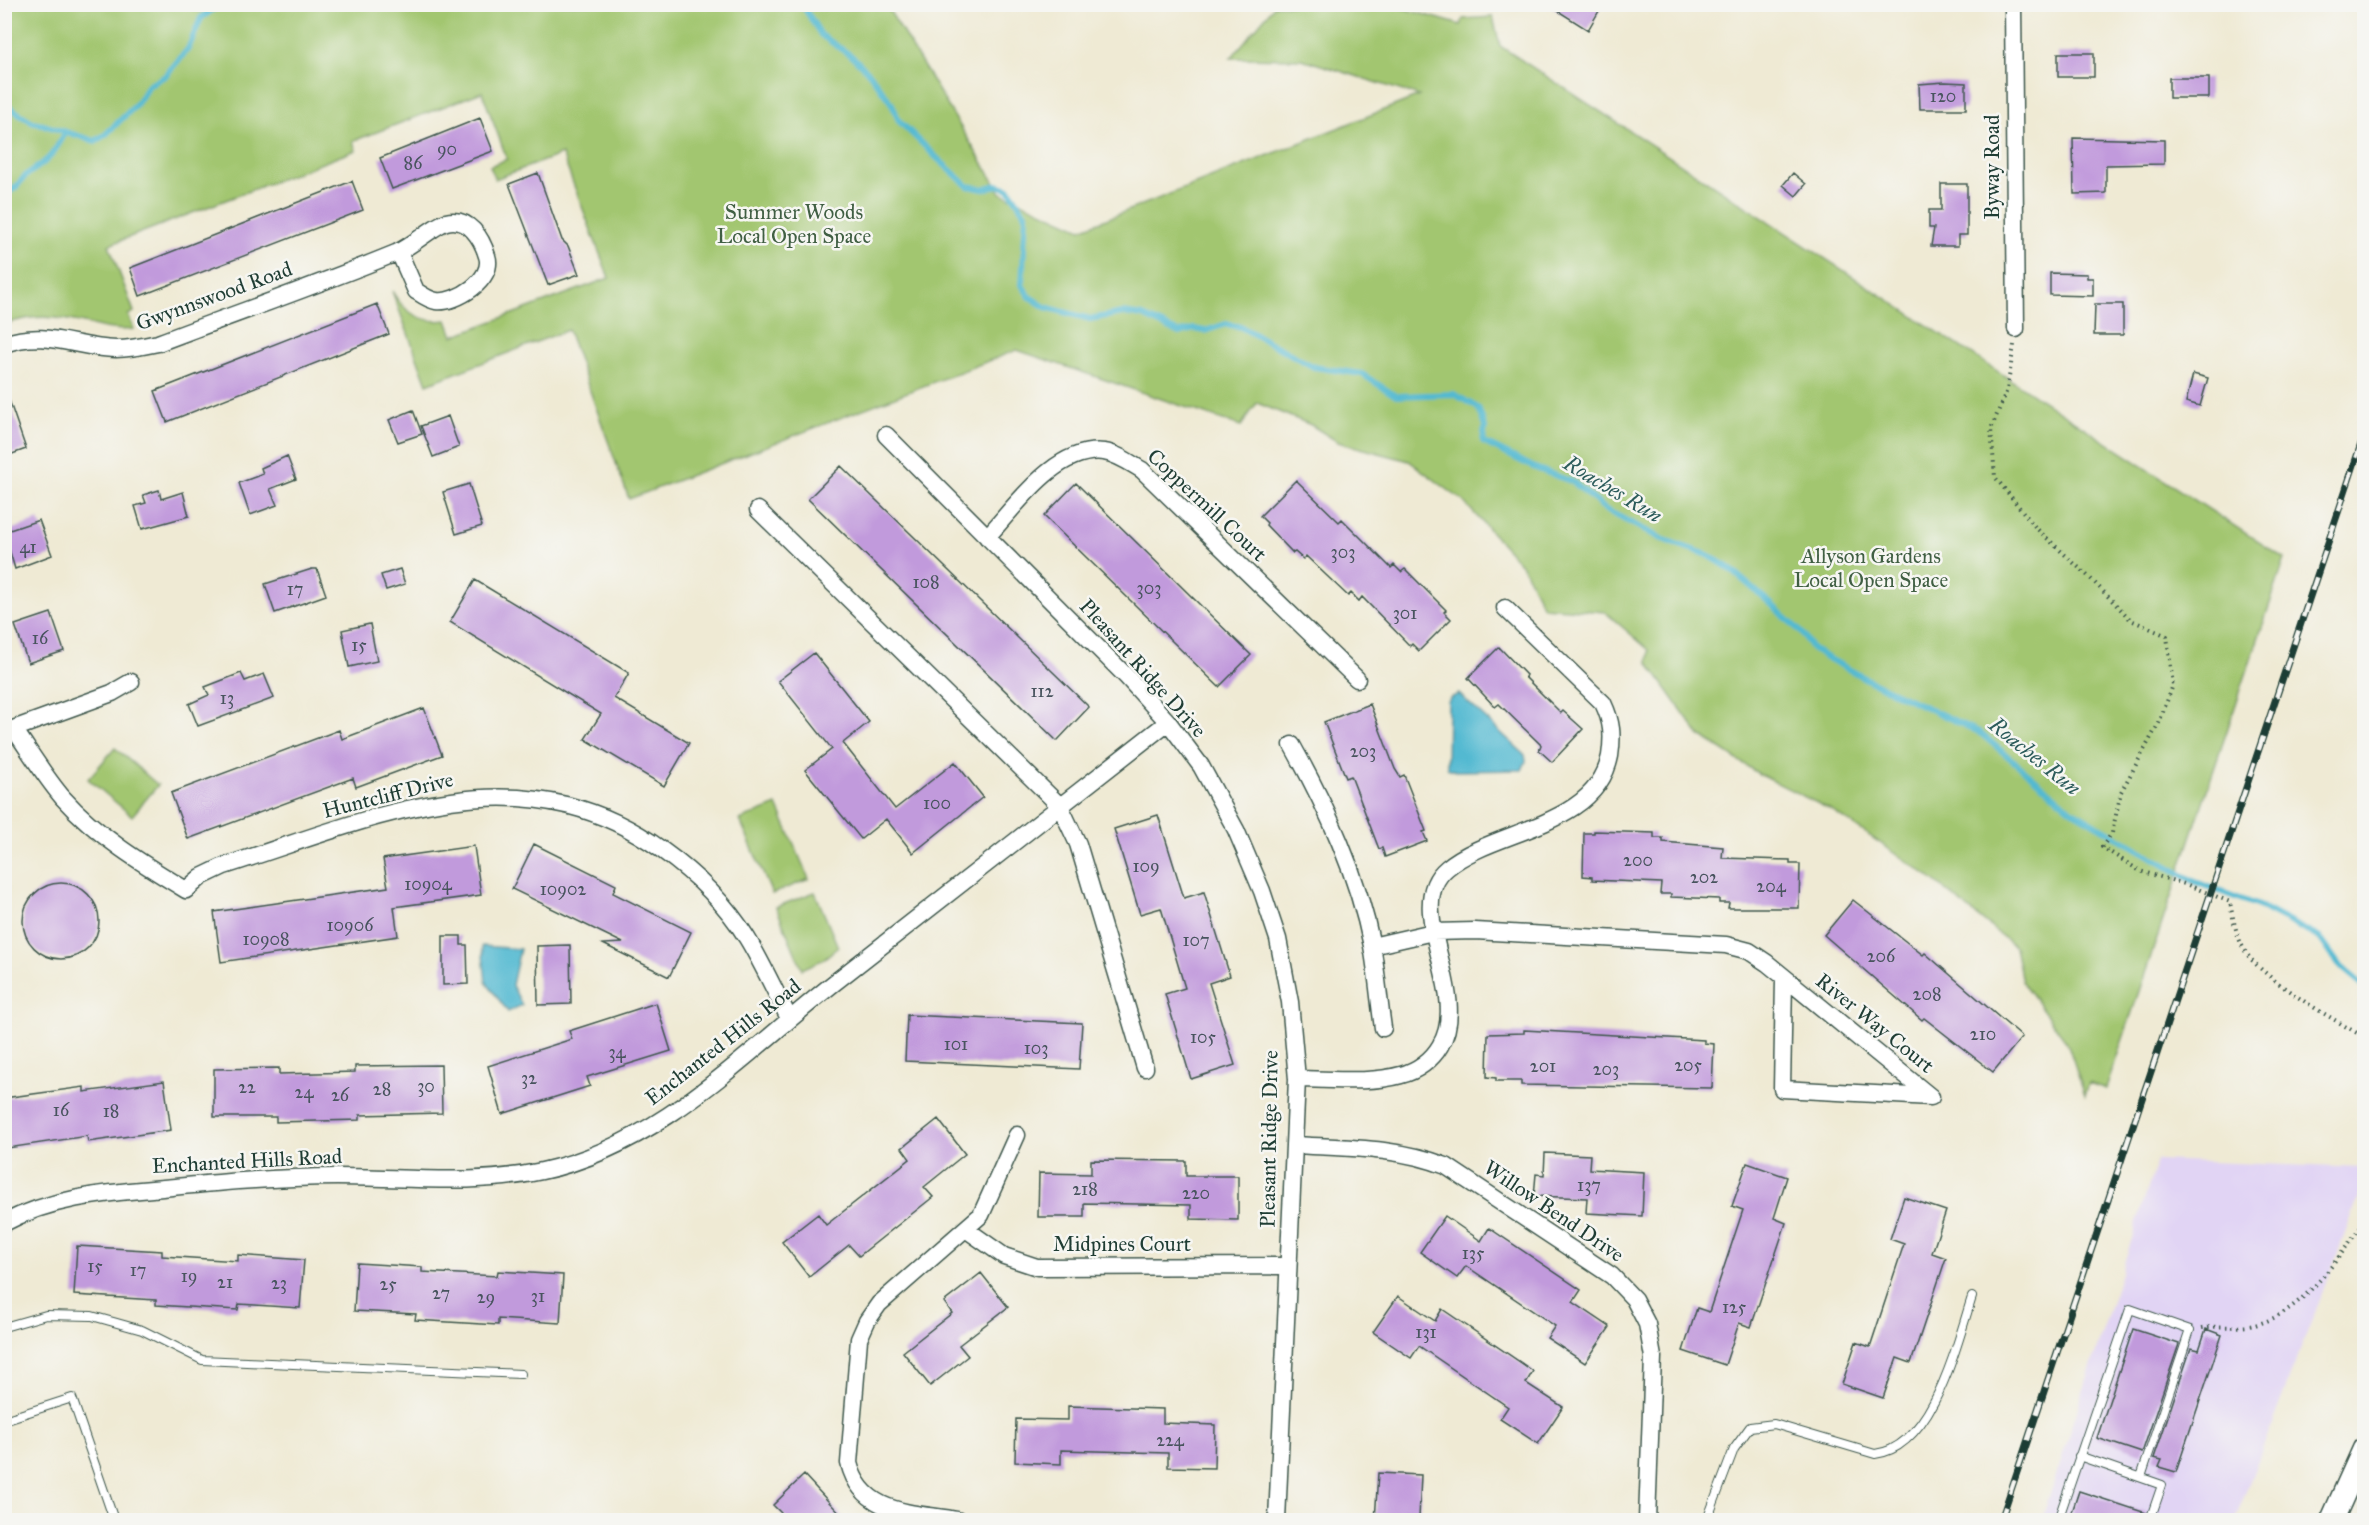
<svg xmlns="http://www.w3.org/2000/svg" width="2369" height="1525" font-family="'IM FELL Great Primer',serif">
<rect width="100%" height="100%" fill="#f6f6f2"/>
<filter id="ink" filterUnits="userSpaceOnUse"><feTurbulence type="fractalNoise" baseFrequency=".0167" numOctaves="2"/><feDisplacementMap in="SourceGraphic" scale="12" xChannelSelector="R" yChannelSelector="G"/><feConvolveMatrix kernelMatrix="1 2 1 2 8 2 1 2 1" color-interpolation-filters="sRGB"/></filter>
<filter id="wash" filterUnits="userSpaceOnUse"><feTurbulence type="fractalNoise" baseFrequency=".008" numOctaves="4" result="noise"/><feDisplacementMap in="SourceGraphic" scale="24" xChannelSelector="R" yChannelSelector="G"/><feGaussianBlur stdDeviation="1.35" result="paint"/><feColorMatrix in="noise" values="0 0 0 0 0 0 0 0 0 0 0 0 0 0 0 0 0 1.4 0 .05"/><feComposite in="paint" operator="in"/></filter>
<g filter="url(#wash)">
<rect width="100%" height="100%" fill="#efead4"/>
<!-- built -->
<path fill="#e1d4f4" d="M2157,1160L2364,1168V1184L2235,1520H2042Z"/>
<!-- green -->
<path fill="#a2c66f" stroke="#608252" stroke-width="1.5" d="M5,4L886,5L1001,193L1081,229L1419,96L1302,59L1231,58L1275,5H1391L1461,25L1463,19L1493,17L1500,46L2285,559L2106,1089L2089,1083L2085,1095L2067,1042L2022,982L2015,947L1927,875L1833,811L1759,774L1699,735L1648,663L1649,650L1605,612L1543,607L1523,567L1463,501L1409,461L1338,442L1311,425L1257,403L1241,426L1017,350L629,499L568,330L427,384L392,291C404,312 421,324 447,320L453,336L609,278L562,154L495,179L490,166L507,159L482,92L353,141L356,150L109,245L134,312L128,315L134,329C111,332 92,324 69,320C46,315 27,317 5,324Z
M115,748L158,785L132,816L88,779Z
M777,805L809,879L772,894L740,820Z
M815,892L838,947L822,960L802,969L776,907Z"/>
<!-- water -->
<path fill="#53b9d1" stroke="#397b82" stroke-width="1.5" d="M1459,694L1525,755L1526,761L1522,770L1456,771L1447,768L1448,702L1450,698Z
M482,946L520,949L512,985L522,1005L508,1012L486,982Z"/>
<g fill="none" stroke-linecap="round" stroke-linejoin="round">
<!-- stream -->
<path stroke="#53b9d1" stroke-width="6" d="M802,4L821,35L853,57L870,74L892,104L899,121L938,159L968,186L983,189L997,185L1009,189L1026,215L1022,285L1030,297L1045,307L1090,319L1123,313L1143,316L1179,333L1194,329L1205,331L1226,324L1241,327L1314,367L1362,374L1396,396L1454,394L1478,408L1485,427L1483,442L1535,468L1573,482L1606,510L1662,539L1708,555L1729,568L1770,603L1802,633L1813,650L1874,683L1979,732L2073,811L2193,881L2261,907L2320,938L2339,965L2364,986
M4,104L31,121L95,141L105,135L136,105L149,85L165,76L188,49L201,18L220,4
M4,194C21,187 18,181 29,173C52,158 52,155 66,132"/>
</g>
<g id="blocks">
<!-- building -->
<path fill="#c19adc" d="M1547,4H1603L1588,30Z
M2058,53H2094V77H2058Z
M2169,78H2209V98H2169Z
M1945,82L1966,83V109H1920L1919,84Z
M480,118L493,151L392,189L380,158Z
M2073,138L2164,140V164L2106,165V193L2074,194Z
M538,173L562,240L568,246L579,274L548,285L509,184Z
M1793,173L1806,184L1796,196L1783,185Z
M352,181L363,210L140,296L130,268Z
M1941,184H1967V235H1958V246H1931L1934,228H1929V210H1941Z
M2050,273L2087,274V278H2093V296L2050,295Z
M377,304L389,334L167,422L155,391Z
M2095,304H2123V335H2094Z
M2193,374L2208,378L2200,406L2186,402Z
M4,394H7L26,449L4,457Z
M413,410L422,434L398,442L389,420Z
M448,416L459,447L433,457L421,426Z
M287,456L296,479L270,489L277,505L250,515L239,483L263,474L261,468Z
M841,466L1089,707L1057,741L808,499Z
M1296,480L1339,522L1342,519L1391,568L1394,565L1401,572L1405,569L1446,610L1444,612L1451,619L1419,651L1412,644L1410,646L1362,597L1359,601L1351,593L1348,596L1306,556L1303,559L1295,552L1293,553L1266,525L1267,523L1260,516Z
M1076,483L1251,655L1219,687L1044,516Z
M469,484L482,526L456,534L443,492Z
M159,490L161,499L183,492L189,516L142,529L135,506L146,503L143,495Z
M39,520L52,555L15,569L4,532Z
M312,569H317L326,595L275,613L265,584Z
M400,569L405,584L386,590L381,575Z
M475,580L629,673L614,698L689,743L664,786L585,739L601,714L450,622Z
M51,613L64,651L28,663L15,625Z
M370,624L377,661L349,667L342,630Z
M1499,647L1526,675L1525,677L1561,713L1563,711L1583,729L1552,762L1539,750L1541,745L1499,704L1495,707L1468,678Z
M814,653L869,722L843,743L895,809L955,762L983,797L913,853L886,819L861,839L805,770L832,749L778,681Z
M241,673L245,681L264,674L274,698L198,726L189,704L209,695L205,687Z
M1370,704L1395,769L1400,777L1404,775L1426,831L1423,832L1427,841L1385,857L1382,848L1379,849L1351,776L1346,778L1324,722Z
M424,708L442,755L356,787L353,778L188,839L171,793L339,730L342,739Z
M1158,815L1184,898L1204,892L1230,976L1209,983L1235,1065L1191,1079L1165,994L1185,988L1161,908L1140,914L1114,829Z
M1594,831L1654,833V838H1663V842L1723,847L1722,858L1790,860V864H1800L1799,908H1728L1729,903H1719V899L1671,897V894H1660L1661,883L1592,880V877L1583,876L1584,833H1594Z
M534,844L616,885L613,893L691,932L669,977L603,944L623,943L512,889Z
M474,846L481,895L394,907L398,936L221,962L214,912L388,887L383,859Z
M23 921a38 38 0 1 1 76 0a38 38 0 1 1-76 0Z
M1853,900L1923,955L1925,953L2022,1037L1993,1072L1924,1018L1922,1020L1824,935Z
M443,936H461V945H467L468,984L443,985Z
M570,945L571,1004L538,1005L537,946Z
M656,1003L671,1051L587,1077L590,1086L502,1114L488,1066L572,1039L569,1031Z
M907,1015L1082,1023L1079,1069L905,1061Z
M1524,1030L1704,1040V1043L1714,1044L1712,1088L1521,1085V1081H1496V1078L1487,1077L1488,1034L1524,1033Z
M441,1065L442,1113L360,1115V1120L276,1122V1117H214V1069L279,1068V1074L355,1072V1066Z
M164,1081L171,1130L88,1142L87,1136L8,1148L4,1098L84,1087V1092Z
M938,1119L965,1154L924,1187L933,1197L859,1256L849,1245L809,1277L782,1242L818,1214L826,1225L910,1159L902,1148Z
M1545,1153L1590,1155L1589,1169L1644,1172L1642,1216L1586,1213L1587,1198L1534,1196L1536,1174L1544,1175Z
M1091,1160L1186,1161V1176H1238V1220L1191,1219V1205L1084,1203V1217H1038L1039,1173L1091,1174Z
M1747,1163L1787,1177L1774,1218L1786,1223L1751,1327L1739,1323L1725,1365L1683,1351L1697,1308L1709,1312L1743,1210L1732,1206Z
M1904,1197L1946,1211L1932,1253L1946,1258L1911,1363L1897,1358L1883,1398L1842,1384L1856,1342L1870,1347L1904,1244L1890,1239Z
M1445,1216L1481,1241L1489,1228L1581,1290L1573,1302L1610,1327L1585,1363L1547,1338L1555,1326L1466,1266L1457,1278L1420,1252Z
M77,1246L162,1251V1256L238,1261V1255L304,1260L300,1308L239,1304L238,1310L156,1305V1300L74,1295Z
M357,1263L422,1267V1272L497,1276L498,1271L563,1275L560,1323L498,1319V1325L415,1320L416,1314L354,1311Z
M981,1273L1008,1307L959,1345L968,1356L930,1386L903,1352L952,1313L944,1302Z
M1398,1296L1435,1321L1442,1309L1533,1371L1526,1383L1563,1407L1538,1444L1500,1419L1508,1407L1419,1346L1411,1358L1373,1332Z
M2133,1329L2179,1344L2142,1453L2097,1438Z
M2206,1329L2222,1335L2176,1472L2159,1467L2162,1460L2154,1458L2191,1348L2199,1350Z
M1068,1406L1163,1409V1423L1215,1425L1214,1468L1168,1467V1453L1061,1450V1464L1015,1462L1016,1419L1068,1420Z
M1378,1473L1421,1475L1419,1518L1375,1521Z
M804,1475L828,1501L847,1521H789L773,1505Z
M2079,1491L2146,1513L2144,1521H2069Z"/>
</g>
</g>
<g filter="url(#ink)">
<use href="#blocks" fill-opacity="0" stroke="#3e574c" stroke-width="1.5"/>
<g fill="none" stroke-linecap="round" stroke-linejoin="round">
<defs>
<path id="service" d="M4,1327L46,1315L92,1316L142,1330L202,1360L521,1374
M4,1420L72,1398L114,1520
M2079,1456L2162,1485L2150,1520
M1707,1520L1734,1449L1750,1427L1774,1424L1875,1454C1933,1448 1957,1343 1972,1297
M2058,1520L2130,1309L2190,1330L2141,1477"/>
<path id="minor" d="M2013,4L2016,329
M4,344C47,329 75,348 116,349C131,349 144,346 158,343C237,313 318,285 396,253C412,246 435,225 446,222C469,216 482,239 487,256C495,279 456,304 436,301C429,300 422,295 416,291L399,252
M886,435L1127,677L1168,722L1201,766L1236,830L1262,891L1278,939L1290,1002L1297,1079L1277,1520
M758,510L1060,806L1078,844L1145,1068
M987,537C1016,506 1056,446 1104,452C1118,454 1130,463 1142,470L1357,679
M14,729C30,752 45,777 63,798C97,836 143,864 186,890L201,877L224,866C373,819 519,747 662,850C694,873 726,904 747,938C763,964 775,992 789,1018
M5,732L112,693L131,682
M1292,745C1327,808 1358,875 1372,946C1377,973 1379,1001 1383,1028
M1372,946L1433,932L1475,931L1726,945L1749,951L1767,963L1931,1097
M1784,979L1782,1089L1931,1097
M1297,1079C1330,1079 1369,1084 1401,1075C1417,1071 1432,1060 1440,1046C1473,993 1400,907 1447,868C1493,829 1596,828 1610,756C1613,735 1612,722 1603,703L1505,608
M1294,1145C1346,1148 1397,1147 1446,1166L1612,1276L1634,1299L1647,1324L1653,1357L1647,1520
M4,1223C49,1199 102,1193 152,1189C214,1183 275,1177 337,1177C406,1177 474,1186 542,1171C659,1146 743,1055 834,983C945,896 1056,809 1168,722
M967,1230L1004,1256L1037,1267L1288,1266
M957,1520C912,1512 862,1515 849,1463L859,1339L867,1321L879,1304L981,1215L1017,1135"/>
<path id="secondary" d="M2332,1520L2364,1449"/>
</defs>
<!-- service casing -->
<use href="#service" stroke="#3e574c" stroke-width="10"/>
<!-- minor casing -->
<use href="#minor" stroke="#3e574c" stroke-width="19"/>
<!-- secondary casing -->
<use href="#secondary" stroke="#3e574c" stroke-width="25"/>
<!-- path -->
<path stroke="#3e574c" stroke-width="4" stroke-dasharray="1.5 4.5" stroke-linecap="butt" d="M2014,345L2007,390L1991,429L1995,477L2036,528L2089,577L2131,620L2167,636L2173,685L2159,723L2121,792L2112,833L2102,847L2140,871L2188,885L2230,902C2233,920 2238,944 2250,958C2276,987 2331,1018 2364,1037
M2202,1328C2218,1325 2233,1328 2249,1326C2299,1318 2336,1261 2364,1222"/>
<!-- service -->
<use href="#service" stroke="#fff" stroke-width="8"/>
<!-- minor -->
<use href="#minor" stroke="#fff" stroke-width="16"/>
<!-- secondary -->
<use href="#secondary" stroke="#fff" stroke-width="22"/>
<defs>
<path id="rail" d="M2001,1520L2364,435"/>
</defs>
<!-- rail casing -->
<use href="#rail" stroke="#1f3d34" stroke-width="7"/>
<!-- rail -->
<use href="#rail" stroke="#f6f6f2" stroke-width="4.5" stroke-dasharray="14" stroke-linecap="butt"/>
</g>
</g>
<g text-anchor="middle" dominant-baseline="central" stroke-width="5" stroke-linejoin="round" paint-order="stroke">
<!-- number labels -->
<g font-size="18" fill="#48545e">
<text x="1943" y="96">120</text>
<text x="447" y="149">90</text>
<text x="413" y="163">86</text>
<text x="28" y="547">41</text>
<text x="1343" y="552">303</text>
<text x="926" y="582">108</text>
<text x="1149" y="588">303</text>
<text x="295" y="589">17</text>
<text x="1405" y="613">301</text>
<text x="40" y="638">16</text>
<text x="359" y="645">15</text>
<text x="1042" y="691">112</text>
<text x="227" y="698">13</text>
<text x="1363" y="751">203</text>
<text x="937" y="803">100</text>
<text x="1638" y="860">200</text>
<text x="1146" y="866">109</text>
<text x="1704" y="877">202</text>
<text x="428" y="884">10904</text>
<text x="1771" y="886">204</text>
<text x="563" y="889">10902</text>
<text x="350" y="925">10906</text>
<text x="266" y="939">10908</text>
<text x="1196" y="940">107</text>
<text x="1881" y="956">206</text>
<text x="1927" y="994">208</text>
<text x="1983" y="1034">210</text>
<text x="1203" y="1037">105</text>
<text x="956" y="1044">101</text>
<text x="1036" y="1048">103</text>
<text x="617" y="1052">34</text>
<text x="1688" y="1065">205</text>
<text x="1543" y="1066">201</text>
<text x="1606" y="1069">203</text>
<text x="529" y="1078">32</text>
<text x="426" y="1086">30</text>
<text x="247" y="1087">22</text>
<text x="382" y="1089">28</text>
<text x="304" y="1092">24</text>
<text x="340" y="1095">26</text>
<text x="61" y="1110">16</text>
<text x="111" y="1111">18</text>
<text x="1589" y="1185">137</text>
<text x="1085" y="1189">218</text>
<text x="1196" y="1193">220</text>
<text x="1473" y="1253">135</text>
<text x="95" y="1266">15</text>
<text x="138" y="1270">17</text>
<text x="189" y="1276">19</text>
<text x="225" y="1282">21</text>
<text x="279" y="1283">23</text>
<text x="388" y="1284">25</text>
<text x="441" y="1293">27</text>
<text x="538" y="1296">31</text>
<text x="486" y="1297">29</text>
<text x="1734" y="1307">125</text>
<text x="1426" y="1332">131</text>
<text x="1170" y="1440">224</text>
</g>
<!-- street labels -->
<g font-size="21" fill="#1f3d34" stroke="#f6f6f2">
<text transform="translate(1992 167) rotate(-90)">Byway Road</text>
<text transform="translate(214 296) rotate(-20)">Gwynnswood Road</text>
<text transform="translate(1207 505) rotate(43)">Coppermill Court</text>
<text transform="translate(1143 668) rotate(48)">Pleasant Ridge Drive</text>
<text transform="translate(388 795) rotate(-14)">Huntcliff Drive</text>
<text transform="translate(1875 1023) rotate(39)">River Way Court</text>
<text transform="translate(723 1042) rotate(-38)">Enchanted Hills Road</text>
<text transform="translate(1269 1139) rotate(-89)">Pleasant Ridge Drive</text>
<text transform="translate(247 1161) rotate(-3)">Enchanted Hills Road</text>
<text transform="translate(1554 1211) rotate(34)">Willow Bend Drive</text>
<text x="1122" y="1244">Midpines Court</text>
</g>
<!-- park labels -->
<g font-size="21" fill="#405f43" stroke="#f6f6f2">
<text x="794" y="212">Summer Woods<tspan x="794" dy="24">Local Open Space</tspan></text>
<text x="1871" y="556">Allyson Gardens<tspan x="1871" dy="24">Local Open Space</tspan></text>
</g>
<!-- water labels -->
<g font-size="22" font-style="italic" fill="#2c5c5b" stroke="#f6f6f2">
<text transform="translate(1613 489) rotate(31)">Roaches Run</text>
<text transform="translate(2035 756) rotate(39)">Roaches Run</text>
</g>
</g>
<!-- margin -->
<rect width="2369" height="1525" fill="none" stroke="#f6f6f2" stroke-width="24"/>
</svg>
